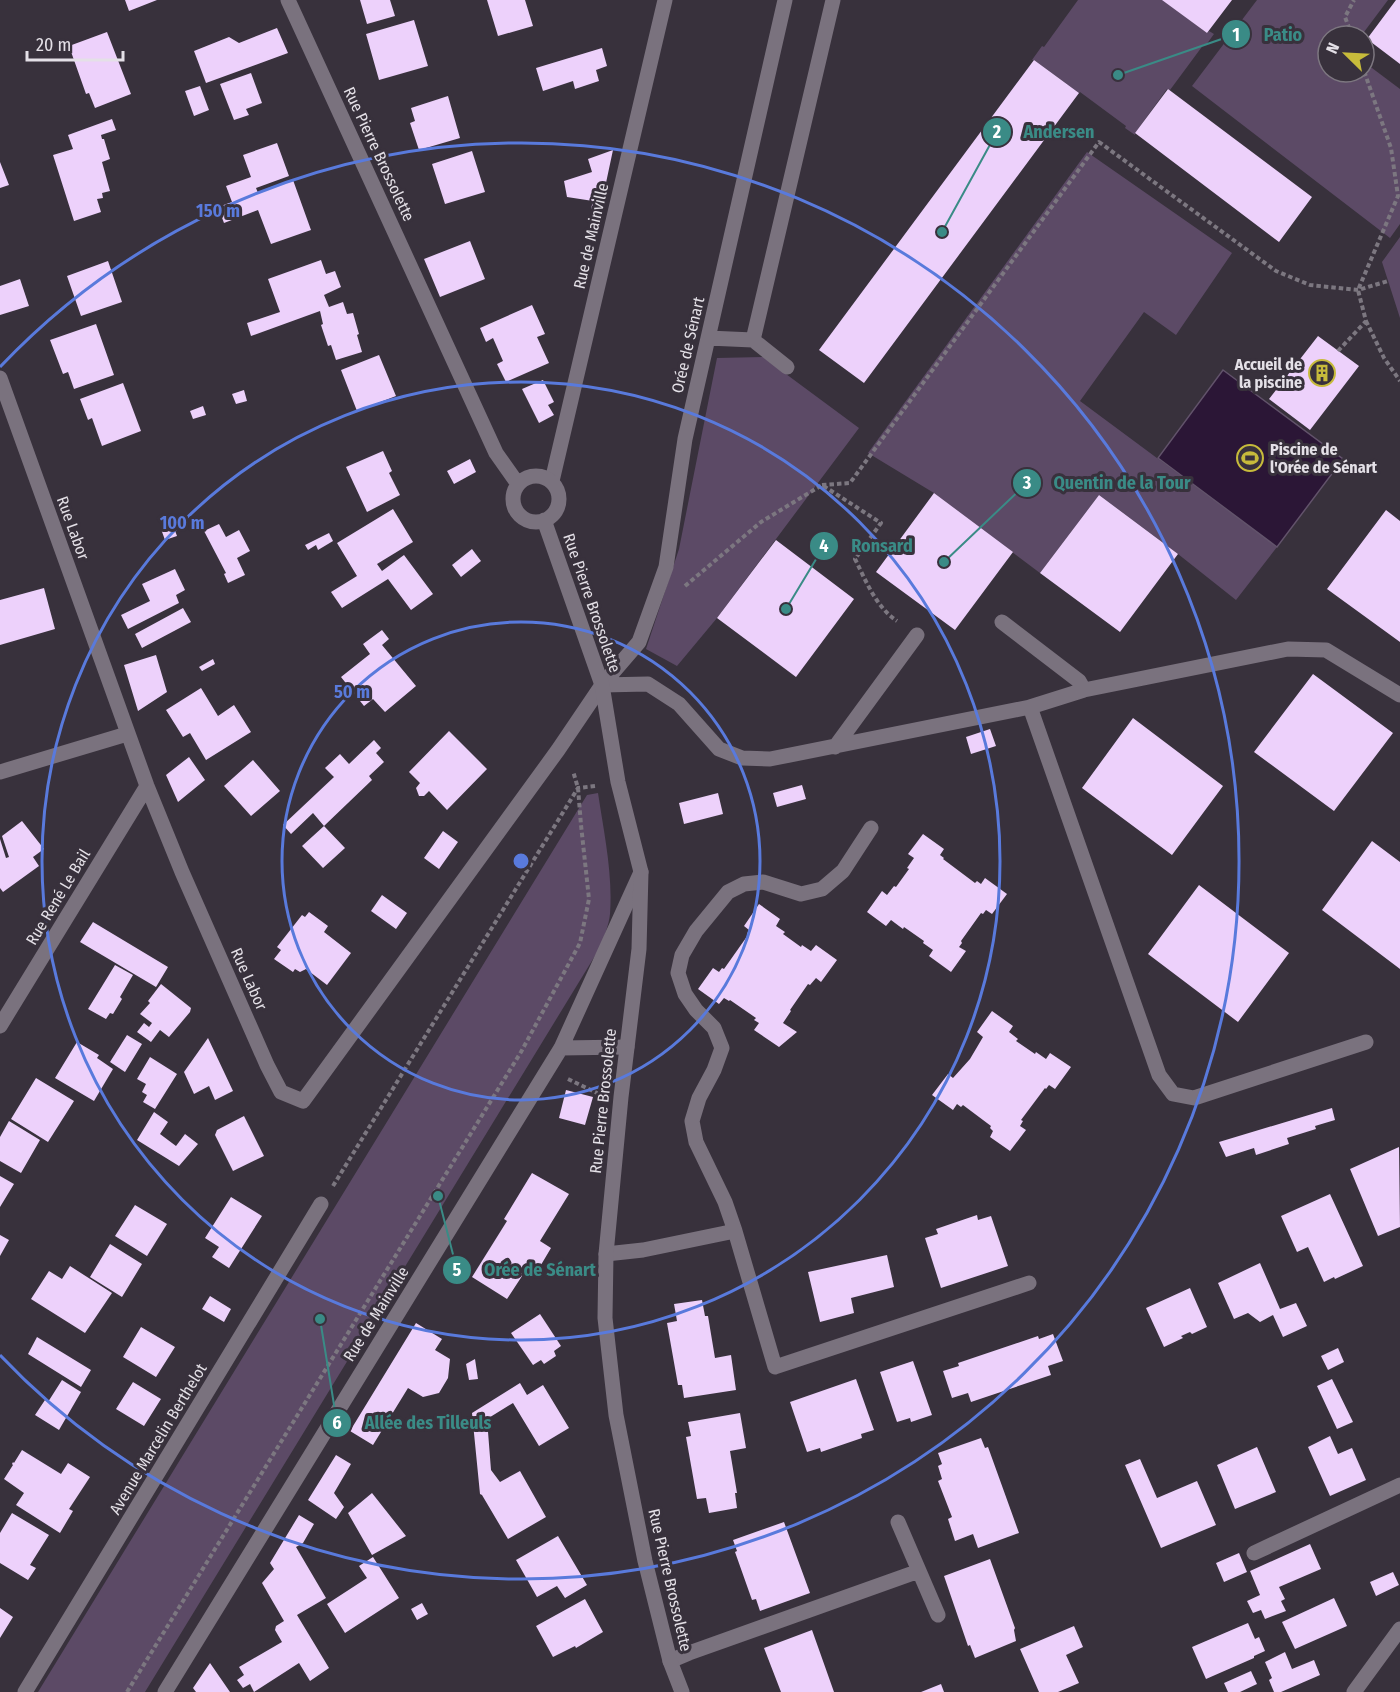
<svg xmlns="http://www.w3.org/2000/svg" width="1400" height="1692" font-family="'Fira Sans Condensed',sans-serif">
<rect width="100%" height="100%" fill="#38313c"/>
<!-- green -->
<path fill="#5c4a66" d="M1078,0H1163L1207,33L1209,31L1214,34L1206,45L1204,44L1170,90L1167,89L1135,133V135L1125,128L1126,126L1080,92L1079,93L1034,60H1032L1042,46L1044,47Z
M1257,0H1388L1361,36H1328V72H1364V62L1400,89V224L1390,238L1192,86Z
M1087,152L1232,253L1176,335L1144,312L1080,401L1277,547L1236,600L1178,554L1099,495L1040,573L934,493L868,453Z
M1400,237V318L1382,262Z
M763,357L859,428L717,618L677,666L646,649L679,549L717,358Z
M598,793C604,833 613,874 610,914C609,925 604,936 601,946L145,1692H38L587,795Z"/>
<!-- water -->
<path fill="#2b1636" stroke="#62536b" stroke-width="1.5" d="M1223,370L1343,459L1277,547L1158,458Z"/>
<!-- building -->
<path fill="#edd1fb" d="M125,0H157L129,11Z
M360,0H390L395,16L367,24Z
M487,0H525L533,26L498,36Z
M1162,0H1232L1207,33Z
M1396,0H1400V64L1367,39Z
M414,20L428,66L379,80L366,34Z
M277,28L288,53L206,83L194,51L229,37L239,43Z
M107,32L131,94L95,108L89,93L86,94L69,46Z
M602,48L607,66L596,70L599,81L575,89L573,81L543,91L536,68Z
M1034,60L1079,93L864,383L819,350Z
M251,73L262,103L246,109L249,115L234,120L220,84Z
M200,86L209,110L194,116L185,91Z
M1168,89L1312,197L1279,242L1135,133Z
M448,96L460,138L419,150L410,123L415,121L411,108Z
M112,119L116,130L101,135L102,139H104L110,159L102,162L110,191L102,193L103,198L97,199L101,212L74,221L53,155L73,149L68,135Z
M277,143L289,176L256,188L258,193L293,180L311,230L271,244L258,210L224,223L218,207L232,202L226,186L251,177L243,155Z
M613,150L600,211L591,209L593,201L567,197L564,181L592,172L588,159Z
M472,151L485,192L445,204L432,164Z
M0,162L9,185L0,188Z
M470,241L485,279L440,297L424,259Z
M321,260L326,274L335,271L341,287L324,295L329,307L343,302L347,314L353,313L359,334L357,335L362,352L336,360L331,345L328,346L321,325L323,324L320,311L251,336L247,323L280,312L268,279Z
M108,261L122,302L81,316L67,276Z
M20,279L29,306L0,315V286Z
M532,305L545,334L537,337L549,363L506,382L497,364L503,361L493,338L486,342L480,328Z
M96,324L114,375L74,389L68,372L63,374L50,340Z
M1318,336L1359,366L1310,430L1269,399Z
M379,355L396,396L357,411L341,370Z
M543,380L554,402L548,405L554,415L539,423L522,389Z
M123,383L141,431L102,446L92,418L88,420L80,399Z
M244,390L247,401L236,404L232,394Z
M203,406L206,415L193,419L190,411Z
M383,451L392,471L389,473L400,495L367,512L346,467Z
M470,459L476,472L454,484L447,471Z
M934,493L1013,552L955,630L876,572Z
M1099,495L1178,554L1120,632L1040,573Z
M393,509L413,542L377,564L382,571L404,555L433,594L411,610L388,579L342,608L331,592L357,576L337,543Z
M1386,510L1400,521V642L1327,589Z
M219,524L226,537L239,530L250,551L237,558L245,575L228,583L224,574L226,573L204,531Z
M173,525L177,536L165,540L161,529Z
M329,533L333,541L318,550L316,545L308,550L305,545Z
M776,540L854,599L796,677L717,618Z
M472,549L481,561L461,577L452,565Z
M175,569L185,590L176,595L179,603L128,629L121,615L150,601L142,584Z
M44,588L55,629L0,645V600Z
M183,608L191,622L142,648L135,634Z
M382,630L389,639L382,645L416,686L385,712L373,699L364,706L341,677L370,654L363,644Z
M156,655L167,692L138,711L124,665Z
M213,659L215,664L202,671L199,667Z
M1313,674L1393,733L1334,811L1254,752Z
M201,688L218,716L234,705L251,732L206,760L190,733L183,737L166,710Z
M1133,718L1223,786L1172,855L1082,788Z
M990,729L996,746L971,754L966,737Z
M449,731L487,769L447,810L429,791L424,796H419L416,788L420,783L409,772Z
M374,740L381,748L376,753L384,762L369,776L372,780L324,826L313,813L291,834L283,825L334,777L325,768L340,754L349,764Z
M189,757L205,780L178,802L166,775Z
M253,760L280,791L251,816L224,786Z
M802,785L806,799L777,807L773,793Z
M718,793L723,814L684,824L679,803Z
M22,821L44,849L33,857L39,866L3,892L0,888V839L6,858L9,857L2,836Z
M324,826L345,848L323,868L302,846Z
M443,831L458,842L439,869L424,858Z
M923,834L944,849L940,855L944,858L943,859L975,883L977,881L981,884L985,878L1007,894L992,914L986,910L983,914L981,913L961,941L962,943L959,947L966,951L951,972L929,956L933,950L923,943L924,941L904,927L903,929L891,920L886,926L867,912L882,891L887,895L894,886L896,887L909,869L907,868L914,858L908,854Z
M1372,841L1400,862V969L1322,910Z
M1199,885L1289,953L1238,1022L1148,954Z
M382,895L407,913L396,929L371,911Z
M759,904L780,919L776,926L785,932L783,934L801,947L802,945L811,951L816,945L837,960L821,982L816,978L810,985L808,984L790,1010L791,1011L783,1023L797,1032L779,1047L754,1030L759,1023L754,1020L756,1018L730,1000L729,1001L724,998L719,1004L698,989L713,968L719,972L722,968L724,969L748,935L747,934L749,930L744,926Z
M309,912L328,926L324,932L351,953L327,985L306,969L300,972L295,969L293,972L274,959L281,950L277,947L302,915L305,917Z
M93,922L168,967L156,987L80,942Z
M115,965L133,975L120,997L122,999L113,1014L110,1013L106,1019L88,1009Z
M161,984L191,1008L190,1012L169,1037L160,1030L151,1042L137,1032L144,1023L149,1027L152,1023L140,1014L150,1003L148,1001Z
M992,1011L1013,1026L1009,1032L1018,1039L1016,1041L1035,1054L1036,1052L1046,1059L1050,1053L1071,1067L1055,1089L1049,1085L1046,1089L1045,1088L1021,1120L1023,1121L1020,1126L1026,1130L1010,1151L990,1137L993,1131L990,1128L991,1126L963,1105L961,1107L957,1104L953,1110L932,1095L948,1074L953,1078L970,1059L983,1037L977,1032Z
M127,1035L142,1044L125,1072L110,1062Z
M208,1038L233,1091L215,1100L209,1086L194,1094L184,1072Z
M77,1042L99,1055L97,1058L113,1069L94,1101L55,1078Z
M150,1057L177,1074L155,1109L143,1102L147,1095L142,1092L146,1084L137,1079Z
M36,1078L74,1101L48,1142L11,1119Z
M566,1090L593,1097L585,1125L559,1118Z
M1332,1108L1335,1120L1315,1126L1316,1129L1287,1138L1289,1144L1256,1155L1254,1148L1226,1157L1219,1142Z
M154,1112L168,1122L160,1134L176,1146L185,1134L198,1144L179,1166L137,1140Z
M244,1116L264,1156L233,1171L215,1135L217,1130Z
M9,1121L40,1140L21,1173L0,1161V1137Z
M1399,1147L1400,1227L1378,1236L1350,1169Z
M532,1173L569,1194L540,1241L551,1248L535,1275L526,1270L507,1299L472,1277L507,1221L504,1219Z
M0,1176L14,1184L0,1207Z
M1330,1194L1363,1266L1335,1279L1334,1277L1324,1282L1308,1247L1297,1252L1281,1216Z
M231,1197L262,1216L229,1268L212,1257L219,1247L205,1238Z
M135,1205L167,1224L147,1256L115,1236Z
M977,1215L978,1220L991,1216L1008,1266L941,1288L925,1238L938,1234L936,1229Z
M0,1235L9,1240L0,1256Z
M110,1244L142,1264L122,1297L90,1277Z
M887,1255L894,1287L851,1298L854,1313L820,1322L808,1272Z
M1260,1263L1280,1309L1296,1303L1307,1326L1283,1337L1273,1315L1260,1322L1248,1313L1234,1319L1218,1283Z
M70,1266L112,1293L85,1333L31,1299L49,1271L62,1279Z
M1190,1288L1207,1327L1192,1334L1190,1332L1181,1336L1183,1338L1164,1347L1146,1308Z
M210,1296L231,1309L224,1322L202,1309Z
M702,1300L705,1316H708L715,1358L731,1355L736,1390L684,1398L682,1385H678L667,1323L677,1321L674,1304Z
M540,1314L561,1346L554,1351L556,1356L544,1364L541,1360L533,1365L511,1333Z
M416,1323L442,1339L435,1350L450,1359L448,1378L439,1393L423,1397L408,1388L373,1445L350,1431Z
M141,1327L175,1347L156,1377L123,1357Z
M1053,1334L1063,1361L1048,1366L1051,1375L971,1402L968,1393L952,1398L943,1371L959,1366L958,1363L1038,1336L1039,1339Z
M37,1337L91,1370L81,1387L28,1354Z
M1338,1348L1344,1362L1328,1370L1321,1356Z
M475,1359L478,1379L469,1380L466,1364Z
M913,1361L932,1415L911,1422L910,1418L897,1422L880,1372Z
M856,1379L874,1430L861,1434L862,1438L821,1452L820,1448L807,1452L790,1402Z
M1332,1379L1353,1422L1337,1429L1317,1386Z
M62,1380L81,1392L59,1430L35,1415L45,1400L48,1402Z
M133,1382L161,1399L144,1426L116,1409Z
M520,1383L527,1395L543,1385L569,1428L539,1446L513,1403L487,1419L491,1470L500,1482L520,1471L546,1517L508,1539L482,1495L480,1494L472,1413Z
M740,1413L746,1448L730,1451L737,1493H735L737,1508L709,1513L706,1498L697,1499L686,1437L691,1436L688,1422Z
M1330,1436L1338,1454L1352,1448L1366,1480L1330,1496L1308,1447Z
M981,1438L985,1448L988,1447L1019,1533L978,1548L973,1534L955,1541L948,1519L952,1517L938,1481L942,1479L938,1466L942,1464L938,1453Z
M1257,1447L1276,1492L1235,1509L1217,1465Z
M22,1450L61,1474L68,1463L90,1477L69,1509L73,1511L60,1533L16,1505L24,1493L4,1479L13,1465L12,1464L13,1462L14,1463Z
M336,1455L351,1464L334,1493L344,1507L336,1519L308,1500Z
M1140,1459L1157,1498L1197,1481L1216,1525L1161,1548L1125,1465Z
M372,1493L406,1536L372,1555L348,1513Z
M12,1513L49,1535L30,1565L36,1568L28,1580L0,1563V1533Z
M299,1515L314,1524L303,1543L296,1547L326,1598L297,1615L329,1668L310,1681L299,1663L254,1692L250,1684L243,1688L237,1680L244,1675L239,1667L282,1642L275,1630L276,1626L284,1621L262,1583L274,1569L270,1563Z
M784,1522L810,1593L760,1611L756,1599L752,1600L735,1552L737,1551L733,1540Z
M558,1536L587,1585L565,1598L557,1586L537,1597L516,1560Z
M1310,1544L1321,1569L1279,1587L1285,1599L1281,1601L1286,1611L1265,1619L1261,1610L1253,1613L1247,1601L1260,1595L1250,1571Z
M1239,1553L1247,1572L1224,1582L1216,1563Z
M373,1557L399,1598L345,1633L327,1604L367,1578L359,1566Z
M990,1559L1015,1628L1014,1630L1016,1641L975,1658L970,1645L968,1646L944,1576Z
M1393,1572L1399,1585L1376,1596L1370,1582Z
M1334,1598L1347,1626L1295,1649L1282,1622Z
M585,1599L603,1632L576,1648L575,1646L553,1657L536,1626Z
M422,1603L428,1614L417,1620L411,1609Z
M0,1608L13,1617L0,1638Z
M1248,1623L1255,1639L1259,1637L1265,1651L1254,1656V1658L1206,1679L1192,1647Z
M1074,1626L1083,1647L1066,1655L1079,1683L1058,1692H1039L1020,1649Z
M812,1630L834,1692H781L764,1648Z
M1285,1652L1292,1669L1314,1660L1320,1675L1281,1692H1274L1269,1680L1272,1678L1265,1662Z
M210,1663L230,1692H196L193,1688Z
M1251,1671L1257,1684L1240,1692H1228L1224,1683Z
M941,1684L944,1692H921Z"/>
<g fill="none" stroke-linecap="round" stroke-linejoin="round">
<!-- path -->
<path stroke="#7c7780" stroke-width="4" stroke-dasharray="4.5 3" stroke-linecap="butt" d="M1352,36L1345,17L1354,0
M1366,321L1384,358L1400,381
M1338,351L1366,321L1358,290L1398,196L1391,148L1364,71
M822,485L850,483L1099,142L1276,271L1310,285L1358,290L1388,281
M685,586L761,522L822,485L881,523L855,559C866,581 876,607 897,621
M568,1079L599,1094
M333,1186L578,788L595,786
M127,1692L521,1052L580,943L589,899L581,825L578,788L573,771"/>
<!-- service -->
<path stroke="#7a727e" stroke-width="15" d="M708,338L753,340L833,0
M753,340L787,367
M1002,622L1079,681L1084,690
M602,685L648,684L679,704L719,749L742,758L770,759L1030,707L1159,1075L1173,1094L1194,1098L1366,1042
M602,685L639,642L666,567L685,439L785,0
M1030,707L1084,690L1288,649L1326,650L1400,695
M835,747L917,635
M735,1231L775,1367L1029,1283
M606,1254L643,1250L735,1231L725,1202L696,1142L692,1121L699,1098L714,1070L722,1048L714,1028L696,1010L685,994L678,973L682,955L696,931L728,892L744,884L763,882L801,894L822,889L843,871L871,828
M898,1522L938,1615
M1254,1553L1400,1485
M670,1661L689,1653L919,1571
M25,1692L321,1204"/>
<!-- minor -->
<path stroke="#7a727e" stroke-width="15" d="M0,378L147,786L182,872L267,1065L281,1092L303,1101L558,750L602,685
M552,481L665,0
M0,772L127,734
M0,1026L147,786
M561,1048L627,1047
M165,1692L561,1048L641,872
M1354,1692L1400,1629"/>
<!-- tertiary -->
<path stroke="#7a727e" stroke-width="15" d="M288,0L496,453L518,484
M513 499a23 23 0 1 1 46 0a23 23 0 1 1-46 0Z
M544,520L602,685L618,782L641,872L639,949L621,1097L606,1254L605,1318L616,1415L645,1561L670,1661L682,1692"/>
</g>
<!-- distance rings -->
<g fill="none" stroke="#597adc" stroke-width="3">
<circle cx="521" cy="861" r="239"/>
<circle cx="521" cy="861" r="479"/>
<path d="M0 367A718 718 0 1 1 0 1355"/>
</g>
<!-- icons -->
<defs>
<symbol id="building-ring" viewBox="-11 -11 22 22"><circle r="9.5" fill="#38313c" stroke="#c7bb3b" stroke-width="1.5"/><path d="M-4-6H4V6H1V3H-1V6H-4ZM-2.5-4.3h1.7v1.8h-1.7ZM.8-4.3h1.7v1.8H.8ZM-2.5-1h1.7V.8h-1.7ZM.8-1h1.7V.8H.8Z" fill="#c7bb3b"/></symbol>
<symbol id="stadium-ring" viewBox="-11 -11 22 22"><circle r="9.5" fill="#38313c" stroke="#c7bb3b" stroke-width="1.5"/><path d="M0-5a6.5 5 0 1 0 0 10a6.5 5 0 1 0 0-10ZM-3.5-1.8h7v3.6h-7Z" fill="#c7bb3b"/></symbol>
</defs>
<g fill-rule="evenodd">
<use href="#building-ring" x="1307" y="358" width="30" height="30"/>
<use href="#stadium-ring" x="1235" y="443" width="30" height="30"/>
</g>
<g text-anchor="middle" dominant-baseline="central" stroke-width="6" stroke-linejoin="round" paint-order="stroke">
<!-- street labels -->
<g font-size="16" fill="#e4e0e7" stroke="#38313c">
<text transform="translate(379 154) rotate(65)">Rue Pierre Brossolette</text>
<text transform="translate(591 236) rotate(-77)">Rue de Mainville</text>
<text transform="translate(688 345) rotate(-77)">Orée de Sénart</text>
<text transform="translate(73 528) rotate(70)">Rue Labor</text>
<text transform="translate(592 603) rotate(71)">Rue Pierre Brossolette</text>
<text transform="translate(58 897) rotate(-59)">Rue René Le Bail</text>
<text transform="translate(249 979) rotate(66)">Rue Labor</text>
<text transform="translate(603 1101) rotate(-84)">Rue Pierre Brossolette</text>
<text transform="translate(376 1314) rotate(-58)">Rue de Mainville</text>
<text transform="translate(158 1439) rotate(-59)">Avenue Marcelin Berthelot</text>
<text transform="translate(670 1580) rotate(77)">Rue Pierre Brossolette</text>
</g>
<!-- poi labels -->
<g font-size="16" font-weight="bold" fill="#e4e0e7" stroke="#38313c" text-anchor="end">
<text x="1302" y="364">Accueil de<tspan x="1302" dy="18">la piscine</tspan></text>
<text x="1270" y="449" text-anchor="start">Piscine de<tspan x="1270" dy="18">l'Orée de Sénart</tspan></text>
</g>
</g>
<circle cx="521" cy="861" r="9" fill="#597adc" stroke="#38313c" stroke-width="3"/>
<g font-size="18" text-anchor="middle" font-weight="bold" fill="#597adc" stroke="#38313c" stroke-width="6" stroke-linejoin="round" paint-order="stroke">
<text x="218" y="217">150 m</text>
<text x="182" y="529">100 m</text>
<text x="352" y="698">50 m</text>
</g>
<!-- callouts -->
<path fill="none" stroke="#3a8b86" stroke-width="2" d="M1118 75L1236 34M942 232L997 132M944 562L1027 483M786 609L824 546M438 1196L457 1270M320 1319L337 1423"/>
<g fill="#3a8b86" stroke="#38313c" stroke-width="2">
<circle cx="1118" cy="75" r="6"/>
<circle cx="942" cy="232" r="6"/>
<circle cx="944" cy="562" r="6"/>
<circle cx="786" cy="609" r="6"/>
<circle cx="438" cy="1196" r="6"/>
<circle cx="320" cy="1319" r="6"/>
<circle cx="1236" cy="34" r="15"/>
<circle cx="997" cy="132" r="15"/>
<circle cx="1027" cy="483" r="15"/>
<circle cx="824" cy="546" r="15"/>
<circle cx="457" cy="1270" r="15"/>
<circle cx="337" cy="1423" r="15"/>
</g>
<g font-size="18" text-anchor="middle" font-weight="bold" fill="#fff">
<text x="1236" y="41">1</text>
<text x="997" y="138">2</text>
<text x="1027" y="489">3</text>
<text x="824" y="552">4</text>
<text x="457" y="1276">5</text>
<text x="337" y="1429">6</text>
</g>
<g font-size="18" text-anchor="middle" font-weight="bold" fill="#3a8b86" stroke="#38313c" stroke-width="6" stroke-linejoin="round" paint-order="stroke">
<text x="1283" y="41">Patio</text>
<text x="1059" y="138">Andersen</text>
<text x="1122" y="489">Quentin de la Tour</text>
<text x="882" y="552">Ronsard</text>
<text x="540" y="1276">Orée de Sénart</text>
<text x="428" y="1429">Allée des Tilleuls</text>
</g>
<!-- north arrow -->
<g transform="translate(1346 54) rotate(294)"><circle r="28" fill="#38313c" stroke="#7d7780" stroke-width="1.5"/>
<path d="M0-4.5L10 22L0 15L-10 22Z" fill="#c7bb3b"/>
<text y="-9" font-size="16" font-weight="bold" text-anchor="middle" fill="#e4e0e7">N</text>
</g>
<!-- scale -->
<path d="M27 51v9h96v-9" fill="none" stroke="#e4e0e7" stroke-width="3"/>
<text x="36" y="51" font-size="18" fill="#e4e0e7" stroke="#38313c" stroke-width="4.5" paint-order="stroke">20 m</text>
</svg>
